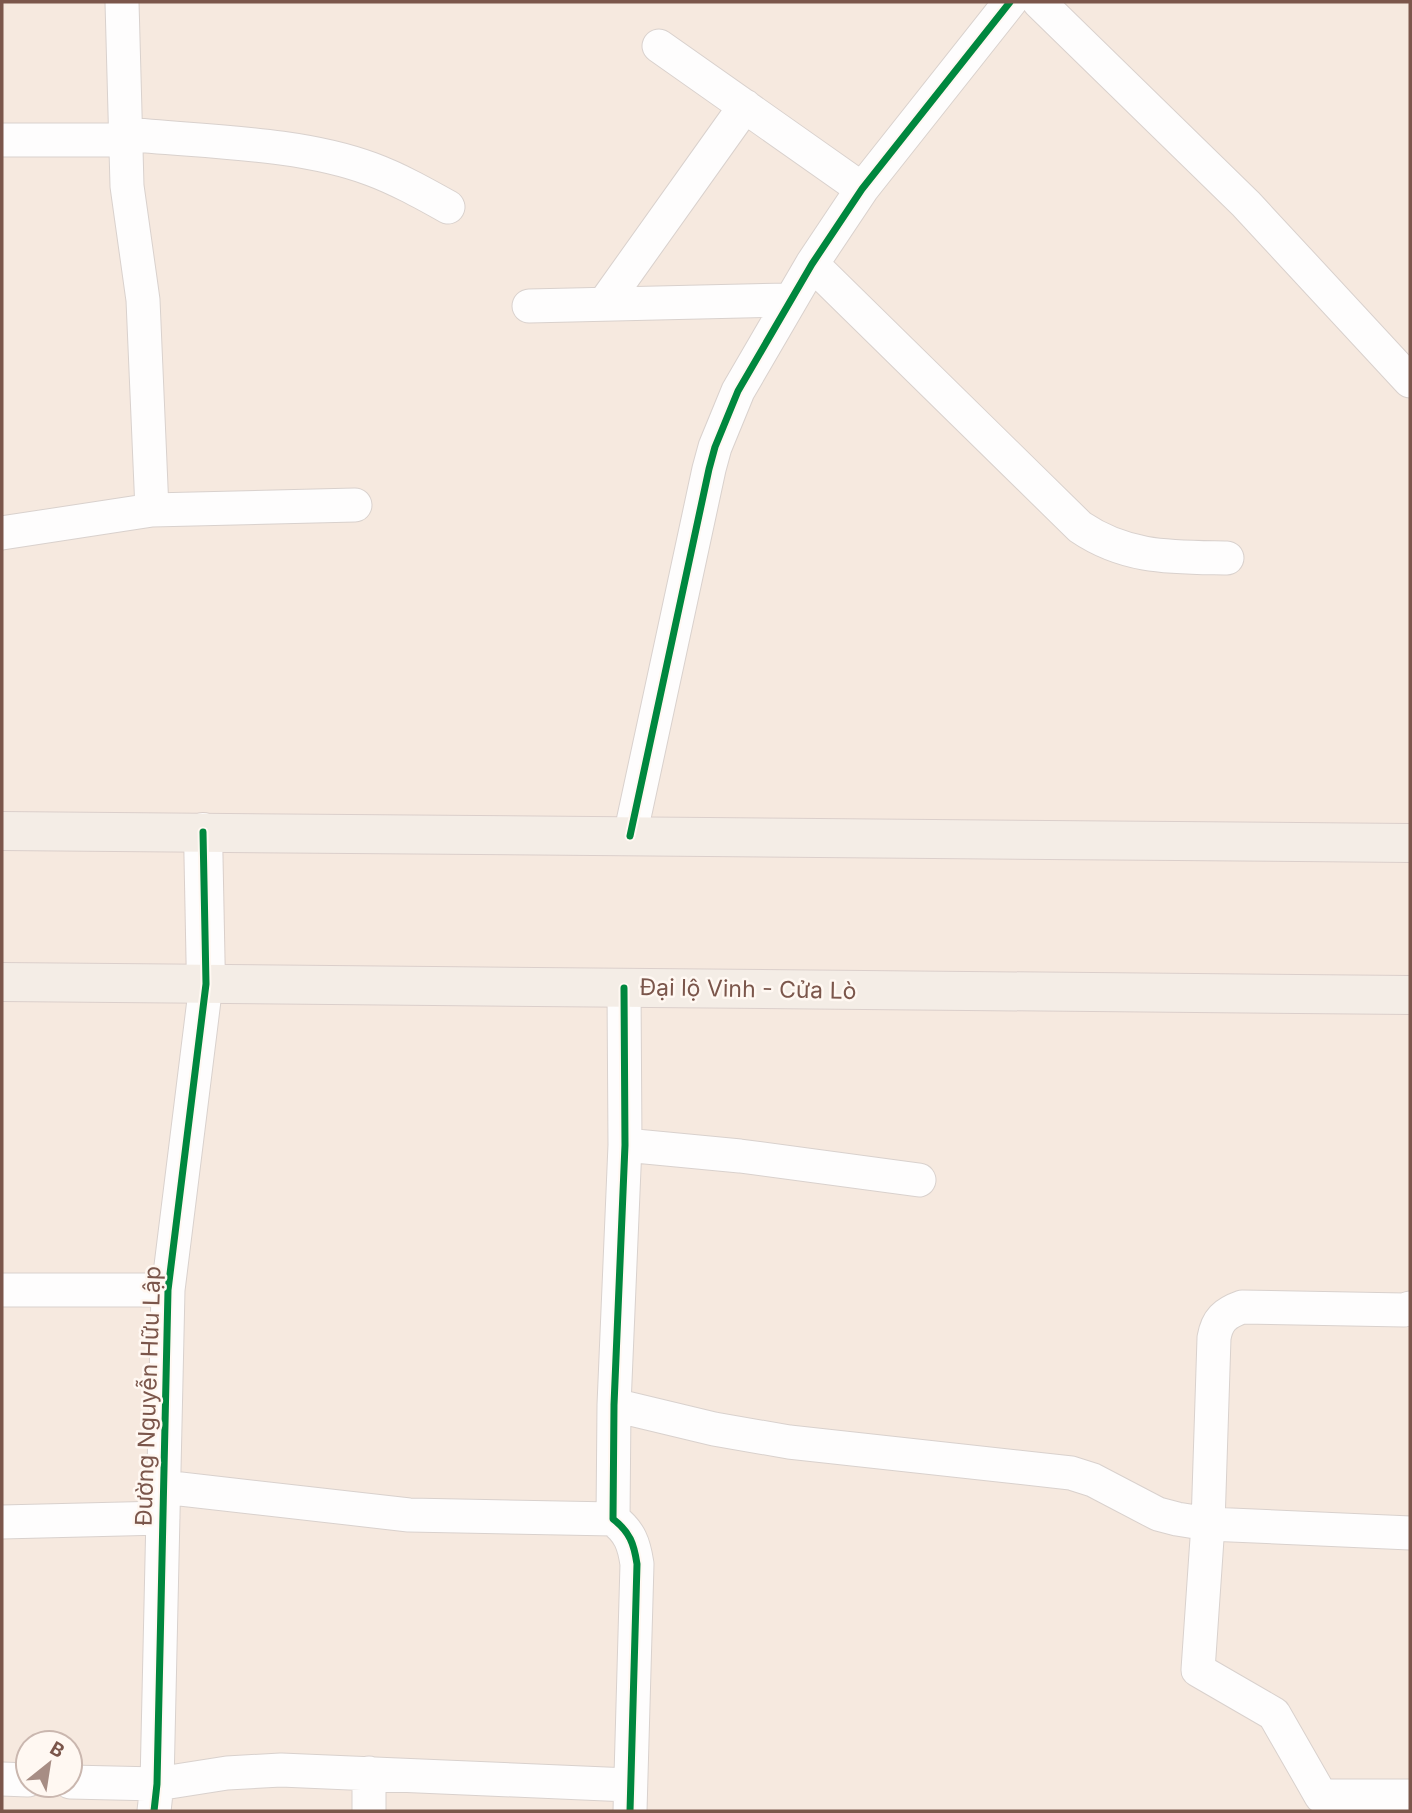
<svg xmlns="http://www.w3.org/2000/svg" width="1412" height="1813" font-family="Inter,sans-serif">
<rect width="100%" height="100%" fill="#faf4ef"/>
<!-- residential -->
<path fill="#f6e9df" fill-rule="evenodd" d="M2,2H1410V1811H2ZM28,1743H70V1785H28Z"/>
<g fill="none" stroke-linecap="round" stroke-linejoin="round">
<defs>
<path id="street" d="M122,2L127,186L143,300L152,510
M1039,2L1246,204L1410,381
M659,46L862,189
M126,134C203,142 299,142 371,169C398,179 423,193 448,207
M2,140H126
M812,264L1080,527C1127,559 1173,557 1227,558
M604,304L745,106
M529,306L789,300
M2,533L152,510L355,505
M630,836L709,469L715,447L738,391L812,264L862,189L1010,2
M624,988L625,1145L614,1405L613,1519C630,1532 634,1544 637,1564L630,1811
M625,1145L740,1156L919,1180
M2,1290H168
M1410,1308L1404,1310L1242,1307C1225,1313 1217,1320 1214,1338L1208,1524L1198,1670L1274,1714L1321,1796H1410
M614,1405L714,1429L789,1442L1071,1473L1093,1480L1158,1514L1177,1519L1208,1524L1410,1533
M163,1487L409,1515L613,1519
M2,1522L163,1518
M2,1779L28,1780
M70,1782L157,1784L227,1773L281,1770L629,1785
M154,1811L157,1784L168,1290L206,984
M369,1811V1773"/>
<path id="secondary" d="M203,832L206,984"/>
<path id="primary" d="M2,831L1410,843
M2,982L1410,995"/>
</defs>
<!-- street casing -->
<use href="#street" stroke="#d9d1cd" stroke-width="35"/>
<!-- secondary casing -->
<use href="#secondary" stroke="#dacfca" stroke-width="40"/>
<!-- primary casing -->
<use href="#primary" stroke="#dbcfcb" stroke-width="40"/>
<!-- street -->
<use href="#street" stroke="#fefdfd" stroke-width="33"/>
<!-- secondary -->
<use href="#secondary" stroke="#fefdfd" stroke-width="38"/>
<!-- primary -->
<use href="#primary" stroke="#f4ede6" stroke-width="38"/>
<defs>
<path id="cycleway" d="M630,836L709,469L715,447L738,391L812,264L862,189L1010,2
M624,988L625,1145L614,1405L613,1519C630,1532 634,1544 637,1564L630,1811
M154,1811L157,1784L168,1290L206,984L203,832"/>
</defs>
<!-- cycleway casing -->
<use href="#cycleway" stroke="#fff8f2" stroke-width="11"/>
<!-- cycleway -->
<use href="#cycleway" stroke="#00873e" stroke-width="7"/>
</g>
<g text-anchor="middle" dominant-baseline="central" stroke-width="5" stroke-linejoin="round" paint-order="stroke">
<!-- street labels -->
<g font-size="23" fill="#7b564b" stroke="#fff8f2">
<text transform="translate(748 989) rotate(1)">Đại lộ Vinh - Cửa Lò</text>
<text transform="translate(148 1396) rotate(-88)">Đường Nguyễn Hữu Lập</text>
</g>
</g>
<!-- border -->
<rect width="1412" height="1813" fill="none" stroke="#7b564b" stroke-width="7"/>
<!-- north arrow -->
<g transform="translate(49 1764) rotate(30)"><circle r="33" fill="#fff8f2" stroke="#cab7af" stroke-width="2"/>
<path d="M0-5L12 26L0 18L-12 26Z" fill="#a78d84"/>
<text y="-10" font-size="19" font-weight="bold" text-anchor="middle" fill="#7b564b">B</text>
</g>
</svg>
